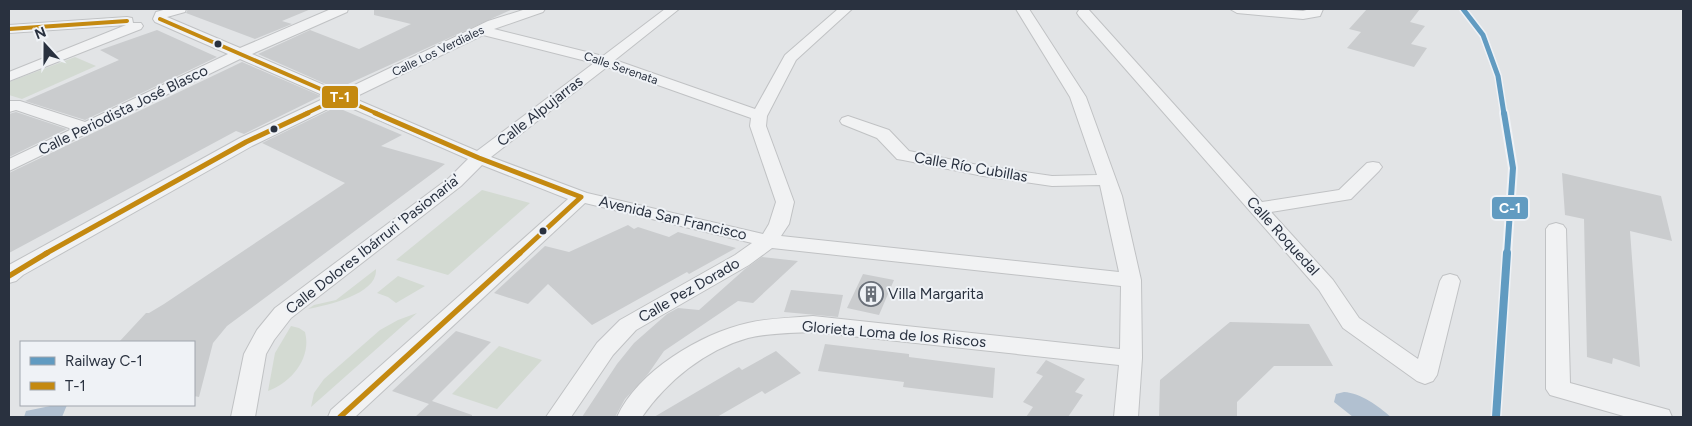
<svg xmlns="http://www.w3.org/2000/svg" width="1692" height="426" font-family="Figtree,sans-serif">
<rect width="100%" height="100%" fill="#e2e4e6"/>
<!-- green -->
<path fill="#d3dad2" d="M75,57L96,66L22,99L9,95V82Z
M482,190L530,203L448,275L396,260Z
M376,269C378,294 328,305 308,309L314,305L336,300Z
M398,276L425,286L396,303L388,297L377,293Z
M417,313L311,407L314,393L324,379L380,330L398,320Z
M291,326L299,328L305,332C312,358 291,383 268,391L275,353Z
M499,346L542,360L497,409L452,394Z"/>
<!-- water -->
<path fill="#b1c0d0" d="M1344,392C1361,393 1378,406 1391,417H1353L1334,402L1336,394Z
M55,405H67L62,417H24L26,411Z"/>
<!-- building -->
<path fill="#caccce" d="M188,9H311L282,21L292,24L255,39L186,13Z
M374,9H513L337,89L258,54L310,30L359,49L411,24L374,15Z
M1367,9H1420L1410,22L1425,26L1411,44L1427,48L1414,67L1347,48L1361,32L1349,29Z
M157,30L217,57L85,120L25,101L119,60L100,50Z
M242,62L321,96L244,134L236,131L9,253V173Z
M336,107L402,135L381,146L445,164L227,326L213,343L199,397L194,396V342H119L146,313H149L164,304L345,183L262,143Z
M16,112L67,129L9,157V114Z
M1562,173L1661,196L1672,241L1630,231L1640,367L1613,358L1612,364L1587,357L1584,219L1565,215Z
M628,225L634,229L638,227L669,237L678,232L736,248L689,274L687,272L592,325L548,284L528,304L494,293L545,246L569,252Z
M762,257L798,261L753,303L738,301L664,351L648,374L625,399L615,417H582L617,364L634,343L667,314L678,308L699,310L745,269Z
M863,274L894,280L879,315L847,308Z
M791,290L843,295L838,317L784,312Z
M1230,322L1309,324L1333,366H1274L1237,402V417H1159L1160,380Z
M456,331L491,342L432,401L472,415V417H415L429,404L392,391Z
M825,344L909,354V357L995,368L993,398L903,387L904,382L818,371Z
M776,351L801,373L765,394L762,391L717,417H654L739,367L742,370Z
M1046,360L1085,379L1075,392L1083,395L1068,417H1026L1033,407L1023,402L1043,376L1036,373Z"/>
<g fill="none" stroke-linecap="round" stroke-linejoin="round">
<defs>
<path id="street" d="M167,9H186L185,12L167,17L240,48L331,9H348L347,12L252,54L340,92L488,21L526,9H545L543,12L494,29L603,56L665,9H679L615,60L755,109L785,55L838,9H852L796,60L767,116L766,126L794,202L789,224L781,236L1119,272L1100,185L1052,186L983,176L903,160L897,159L877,138L842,124L840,121L842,118L848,116L889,130L909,151L983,166L1052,176L1097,175L1070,97L1016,9H1029L1086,97L1122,196L1141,280L1142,358L1138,417H1114L1119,365L813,332C791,333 769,333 748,338C705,350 667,381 642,417H617C638,371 700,334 748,323C769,318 791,318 813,316L1120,349L1121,286L772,248L749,265L636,330L613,355L571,417H546L597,343L620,320L735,255L752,243L585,203L355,417H328L331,410L568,199L482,165L461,186L291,318L274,340L266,354L255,417H231L244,354L257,330L275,308L449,178L468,159L340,103L252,146L23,275L16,281L9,283V265L240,138L327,97L240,59L9,171V159L72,129L16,110L9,112V101H20L85,122L228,54L155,22L153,19L156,12ZM483,35L594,63L477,151L353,98ZM607,67L751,118L750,126L776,202L769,224L763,234L587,193L491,157Z
M1084,9L1089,10L1262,202L1339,190L1367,163L1373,162L1379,163L1382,167L1379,171L1351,199L1271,212L1333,280L1359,318L1418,359L1440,281L1443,276L1450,274L1457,276L1460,281L1437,375L1433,381L1425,384L1417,381L1343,328L1319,290L1079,16L1077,13L1079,10Z
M1230,9H1278L1303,11L1310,9H1323L1320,16L1303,19L1237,13Z
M127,17L132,18L133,23H141L143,26L141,29L9,81V72L126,25L9,33V25Z
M1556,223L1563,225L1566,229L1570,383L1669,410L1672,417H1627L1550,395L1546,389V229L1549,225Z"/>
</defs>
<!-- street casing -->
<use href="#street" stroke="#c0c2c4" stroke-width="2"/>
<!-- street -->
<use href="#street" fill="#f1f2f3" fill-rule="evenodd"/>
<defs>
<path id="bus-1-far2" d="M160,19L378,114
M9,29L127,21
M305,114L339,98"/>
<path id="bus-1-far1" d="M375,113L479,158L581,197L519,254
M45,254L246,142L308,113"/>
<path id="bus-1" d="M9,276L47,253
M340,417L520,253"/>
</defs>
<!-- bus-1-far2 casing -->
<use href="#bus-1-far2" stroke="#eff2f6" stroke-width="7"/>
<!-- bus-1-far1 casing -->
<use href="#bus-1-far1" stroke="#eff2f6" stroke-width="9"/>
<!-- bus-1 casing -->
<use href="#bus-1" stroke="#eff2f6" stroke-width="9"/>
<!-- bus-1-far2 -->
<use href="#bus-1-far2" stroke="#c48910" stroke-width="4"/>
<!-- bus-1-far1 -->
<use href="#bus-1-far1" stroke="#c48910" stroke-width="5"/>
<!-- bus-1 -->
<use href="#bus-1" stroke="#c48910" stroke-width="5.5"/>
<defs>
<path id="rail-1-far2" d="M1463,9L1483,35L1498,76L1504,114"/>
<path id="rail-1-far1" d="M1504,113L1513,168L1507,254"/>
<path id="rail-1" d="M1496,417L1507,253"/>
</defs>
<!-- rail-1-far2 casing -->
<use href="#rail-1-far2" stroke="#eff2f6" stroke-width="8"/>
<!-- rail-1-far1 casing -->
<use href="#rail-1-far1" stroke="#eff2f6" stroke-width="10"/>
<!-- rail-1 casing -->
<use href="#rail-1" stroke="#eff2f6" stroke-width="11"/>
<!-- rail-1-far2 -->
<use href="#rail-1-far2" stroke="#619bc1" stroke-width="5"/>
<!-- rail-1-far1 -->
<use href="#rail-1-far1" stroke="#619bc1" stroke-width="6"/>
<!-- rail-1 -->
<use href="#rail-1" stroke="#619bc1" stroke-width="8"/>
</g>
<!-- icons -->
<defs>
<symbol id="building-ring" viewBox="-11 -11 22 22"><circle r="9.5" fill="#eff2f6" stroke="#6a7079" stroke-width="1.5"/><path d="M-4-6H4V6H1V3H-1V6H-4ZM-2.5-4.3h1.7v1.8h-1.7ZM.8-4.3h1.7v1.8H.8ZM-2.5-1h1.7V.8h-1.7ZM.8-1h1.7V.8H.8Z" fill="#6a7079"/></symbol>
</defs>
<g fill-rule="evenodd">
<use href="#building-ring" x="857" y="280" width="28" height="28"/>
</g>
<!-- markers -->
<g fill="#29313f" stroke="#eff2f6" stroke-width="2">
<circle cx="218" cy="44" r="4.5"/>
<circle cx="274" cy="129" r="4.5"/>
<circle cx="543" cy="231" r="4.5"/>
</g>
<g text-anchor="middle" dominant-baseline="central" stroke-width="4" stroke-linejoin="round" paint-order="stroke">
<!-- far-street labels -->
<g font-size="12" fill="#29313f" stroke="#eff2f6">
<text transform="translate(438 51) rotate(-26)">Calle Los Verdiales</text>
<text transform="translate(621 68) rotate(19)">Calle Serenata</text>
</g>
<!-- street labels -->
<g font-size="15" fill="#29313f" stroke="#eff2f6">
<text transform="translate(123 110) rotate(-26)">Calle Periodista José Blasco</text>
<text transform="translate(540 111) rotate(-38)">Calle Alpujarras</text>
<text transform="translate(971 167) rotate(10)">Calle Río Cubillas</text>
<text transform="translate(673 218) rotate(13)">Avenida San Francisco</text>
<text transform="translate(1283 236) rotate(48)">Calle Roquedal</text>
<text transform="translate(373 244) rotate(-38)">Calle Dolores Ibárruri 'Pasionaria'</text>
<text transform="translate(689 290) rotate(-30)">Calle Pez Dorado</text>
<text transform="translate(894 334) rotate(5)">Glorieta Loma de los Riscos</text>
</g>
<!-- poi labels -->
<g font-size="15" fill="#29313f" stroke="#eff2f6" text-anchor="start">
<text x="888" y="294">Villa Margarita</text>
</g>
</g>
<g stroke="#eff2f6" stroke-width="2">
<rect x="321" y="85" width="38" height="24" rx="5" fill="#c48910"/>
<rect x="1491" y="196" width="38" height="24" rx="5" fill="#619bc1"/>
</g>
<g font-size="14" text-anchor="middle" font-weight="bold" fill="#fff">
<text x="340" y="102">T-1</text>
<text x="1510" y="213">C-1</text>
</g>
<!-- border -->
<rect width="1692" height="426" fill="none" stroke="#29313f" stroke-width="20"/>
<!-- legend -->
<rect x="20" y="341" width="175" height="65" fill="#eff2f6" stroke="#a0a5ad"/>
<rect x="30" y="357" width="25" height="8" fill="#619bc1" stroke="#a0a5ad"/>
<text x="65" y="366" font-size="15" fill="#29313f">Railway C-1</text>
<rect x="30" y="382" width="25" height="8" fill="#c48910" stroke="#a0a5ad"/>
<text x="65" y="391" font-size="15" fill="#29313f">T-1</text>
<!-- north arrow -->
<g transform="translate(45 45) rotate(339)" stroke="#eff2f6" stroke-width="4" paint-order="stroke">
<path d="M0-4L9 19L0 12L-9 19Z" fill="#29313f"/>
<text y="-8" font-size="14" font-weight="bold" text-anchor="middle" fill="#29313f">N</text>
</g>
</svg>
